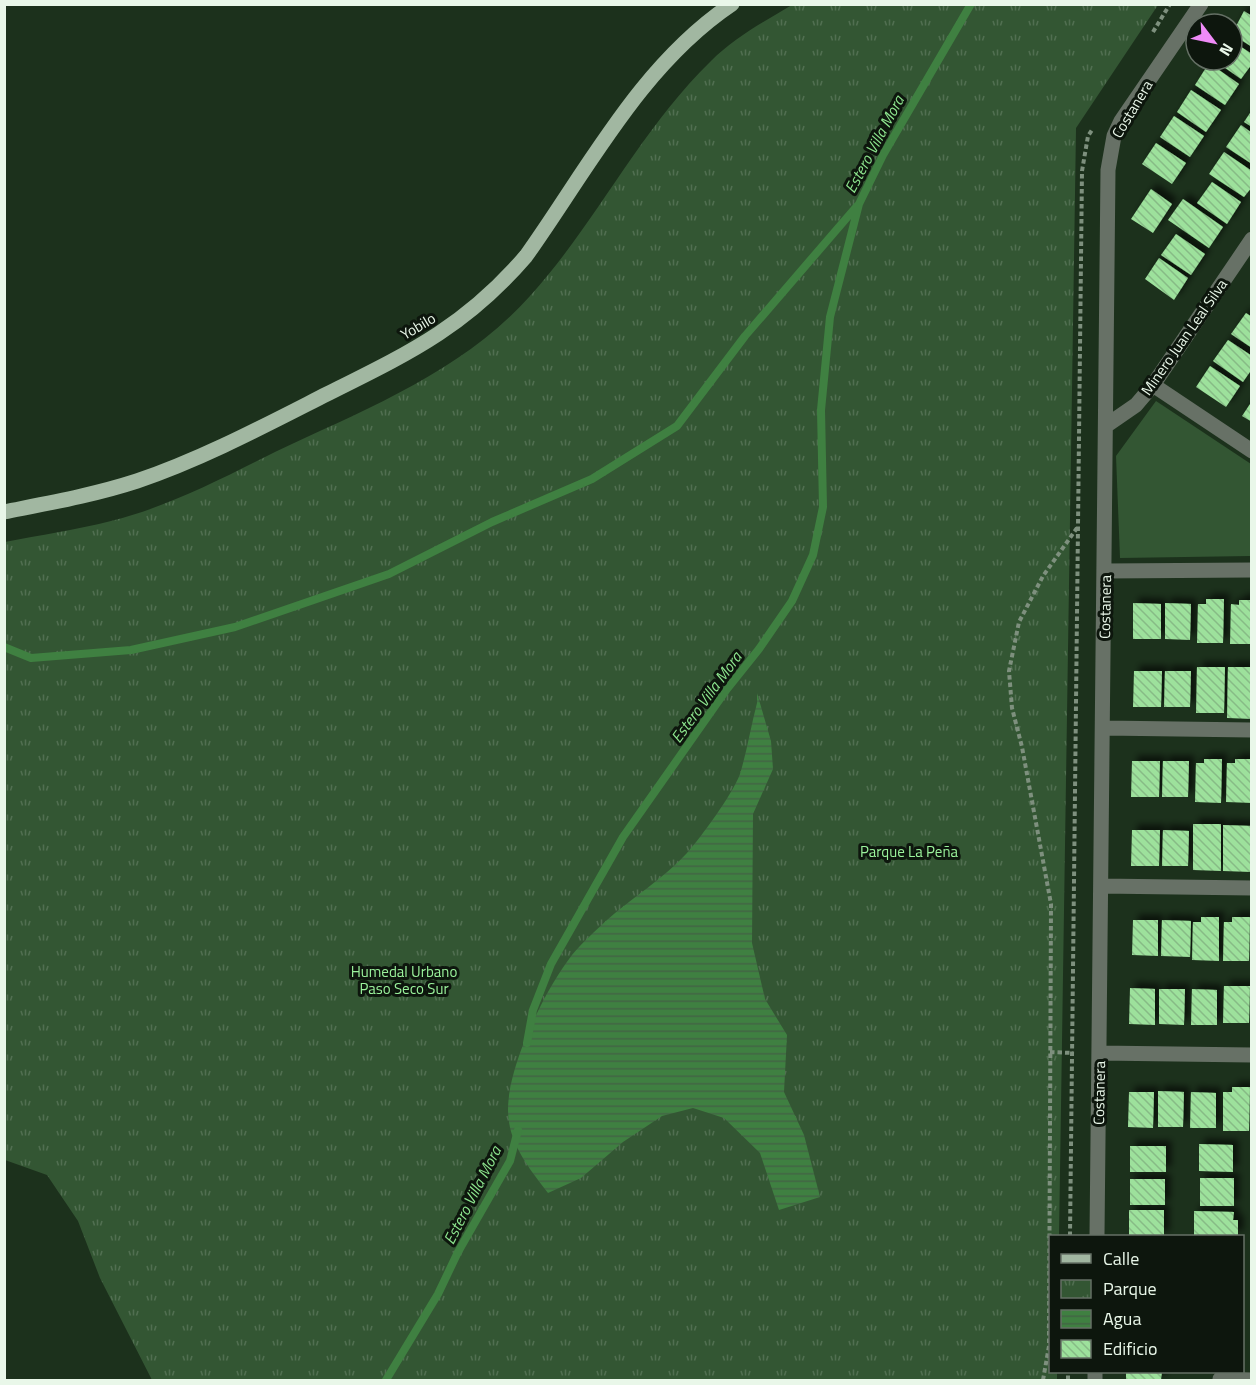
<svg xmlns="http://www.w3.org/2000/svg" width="1256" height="1385" font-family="'Titillium Web',sans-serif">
<defs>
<pattern id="park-tufts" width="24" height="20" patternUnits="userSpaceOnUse" patternTransform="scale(1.5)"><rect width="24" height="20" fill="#335633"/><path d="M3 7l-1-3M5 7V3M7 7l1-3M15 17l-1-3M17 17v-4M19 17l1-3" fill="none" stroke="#516f51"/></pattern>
<pattern id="water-rules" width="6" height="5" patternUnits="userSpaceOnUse" patternTransform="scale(1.5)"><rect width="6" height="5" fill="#3f8041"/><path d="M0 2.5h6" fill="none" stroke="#426544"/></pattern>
<pattern id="building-back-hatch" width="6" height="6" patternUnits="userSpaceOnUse" patternTransform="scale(1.5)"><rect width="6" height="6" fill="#9de19c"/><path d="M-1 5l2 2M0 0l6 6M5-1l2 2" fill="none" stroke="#87bb86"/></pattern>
<filter id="shadow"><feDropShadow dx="5.5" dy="-5.5" stdDeviation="3" flood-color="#0009"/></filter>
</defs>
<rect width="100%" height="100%" fill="#1c311c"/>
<!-- grass -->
<path fill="#335633" d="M1156,401L1251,464V556L1120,558L1116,456Z"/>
<!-- park -->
<path fill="url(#park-tufts)" d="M792,5H1158L1076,128L1059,1236H1050V1372H1057V1380H152L100,1278L78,1221L47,1175L5,1160V542C40,535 76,530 111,521C168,507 223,478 275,452C366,409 462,372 530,296C597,222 639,131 711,61C734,38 765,21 792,5Z"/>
<!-- water -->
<path fill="url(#water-rules)" d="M757,693L771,741L773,769L753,814L752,943L765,999L787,1035L784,1092L804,1135L820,1197L779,1210L760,1153L724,1118L693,1108L662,1116L623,1142L581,1178L548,1193C532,1172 513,1149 509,1122C501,1077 544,991 572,955C582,943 595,931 607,920C633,897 663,879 687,853C702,836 732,795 740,774C747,751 751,726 757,703Z"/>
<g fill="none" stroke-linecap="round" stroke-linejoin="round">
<!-- stream -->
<path stroke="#3f8041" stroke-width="8" d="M4,647L31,658L131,650L235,627L389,574L492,522L592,479L677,426L745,336L857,206
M527,1043L533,1010L551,964L623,837L727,689L759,649L792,601L813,555L823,507L821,410L830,317L859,204L883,155L971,4
M386,1380L438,1294L458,1252L510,1161L518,1130"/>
</g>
<!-- building -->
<path fill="url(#building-back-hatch)" filter="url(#shadow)" d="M1244,11L1252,16V47L1232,34Z
M1232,41L1252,54V64L1241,79L1214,60H1232Z
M1209,63L1239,84L1225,105L1195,85Z
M1191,90L1221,110L1206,132L1177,112Z
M1252,110V127L1244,122Z
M1174,116L1204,136L1190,157L1160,137Z
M1241,125L1252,133V164L1226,147Z
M1156,143L1186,163L1172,184L1142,164Z
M1224,152L1252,171V187L1244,197L1209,174Z
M1212,182L1241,202L1227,224L1197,203Z
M1151,189L1172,204L1153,233L1131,219Z
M1183,199L1223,227L1209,248L1168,220Z
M1176,234L1205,254L1191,275L1161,255Z
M1159,258L1188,278L1174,300L1145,279Z
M1246,313L1252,317V348L1231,334Z
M1228,340L1252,356V369L1243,382L1213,361Z
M1210,366L1240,386L1226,407L1196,387Z
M1252,401V422L1242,416Z
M1206,599H1224L1223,643H1197L1198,604H1206Z
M1239,600H1252V644H1230L1231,604L1239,605Z
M1133,603L1161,604V639H1133Z
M1165,603L1191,604L1190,640L1165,639Z
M1197,667H1225L1224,713H1196Z
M1228,667H1252V719L1227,718Z
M1134,671H1162L1161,707H1133Z
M1165,671H1191L1190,707H1164Z
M1204,759H1222L1221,803L1195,802L1196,763H1204Z
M1235,759H1252V803L1226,802L1227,763H1235Z
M1132,761H1160L1159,797H1131Z
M1163,761H1189L1188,797H1162Z
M1193,824H1221V871L1193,870Z
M1223,825L1252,826L1251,872L1223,871Z
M1132,830H1160L1159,866H1131Z
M1163,830L1189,831L1188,866H1162Z
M1201,917H1219V961L1192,960L1193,922H1201Z
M1232,917H1250L1249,961H1223L1224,922H1232Z
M1133,920H1158V956L1132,955Z
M1162,920L1191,921L1190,957L1161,956Z
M1224,986H1250L1249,1023H1223Z
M1130,988L1155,989V1025L1129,1024Z
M1159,989H1185L1184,1025L1159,1024Z
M1192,989L1217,990V1025H1191Z
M1232,1087H1250L1249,1131H1223V1092H1232Z
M1158,1091L1184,1092L1183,1127H1158Z
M1129,1092H1154L1153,1128L1128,1127Z
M1191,1092L1216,1093V1128H1190Z
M1199,1144L1233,1145V1172L1199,1171Z
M1130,1146H1166V1172H1130Z
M1200,1178H1234V1206H1200Z
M1130,1179H1165V1205H1130Z
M1129,1210H1164V1236H1129Z
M1194,1211L1234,1212L1233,1220H1238V1236H1194Z
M1126,1372H1162L1161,1380H1126Z"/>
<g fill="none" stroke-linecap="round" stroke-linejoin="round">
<!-- path -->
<path stroke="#7e907e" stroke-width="4" stroke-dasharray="4.5 3" stroke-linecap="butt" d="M1153,32L1170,4
M1050,1052L1073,1053
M1070,1236L1082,171L1088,136L1092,130
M1043,1380L1049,1346L1051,904L1022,747L1012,708L1009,671L1019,622L1043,576L1077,528
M1068,1380V1372"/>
<!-- minor -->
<path stroke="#677166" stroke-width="15" d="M1153,385L1252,451
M1107,425L1136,405L1153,385L1252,239
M1105,571L1252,570
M1104,728L1252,730
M1101,886L1252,888
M1099,1053L1252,1055
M1097,1236L1108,170L1114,136L1121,121L1201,4
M1220,1379L1252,1380
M1095,1380V1372"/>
<!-- major -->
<path stroke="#a1b7a1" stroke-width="15" d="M4,512C49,503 94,495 137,481C202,459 266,425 327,394C409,353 465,327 526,256C588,169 641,65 732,4"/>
</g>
<g text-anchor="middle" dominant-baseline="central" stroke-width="6" stroke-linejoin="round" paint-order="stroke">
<!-- street labels -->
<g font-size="15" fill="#e9f7e9" stroke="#0d160d">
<text transform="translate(1132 109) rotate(-59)">Costanera</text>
<text transform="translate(418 326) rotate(-31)">Yobilo</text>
<text transform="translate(1184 337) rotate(-55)">Minero Juan Leal Silva</text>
<text transform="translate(1105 607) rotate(-89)">Costanera</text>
<text transform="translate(1099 1093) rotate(-89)">Costanera</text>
</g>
<!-- park labels -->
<g font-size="15" fill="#9bf39c" stroke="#0d160d">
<text x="909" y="851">Parque La Peña</text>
<text x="404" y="971">Humedal Urbano<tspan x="404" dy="17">Paso Seco Sur</tspan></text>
</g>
<!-- water labels -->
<g font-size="16" font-style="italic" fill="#8de58e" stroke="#0d160d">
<text transform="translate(874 144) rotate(-62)">Estero Villa Mora</text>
<text transform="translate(706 697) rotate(-54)">Estero Villa Mora</text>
<text transform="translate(472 1195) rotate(-63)">Estero Villa Mora</text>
</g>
</g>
<!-- border -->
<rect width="1256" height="1385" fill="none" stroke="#e9f7e9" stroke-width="12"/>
<!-- legend -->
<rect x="1049" y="1235" width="195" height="138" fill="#0d160d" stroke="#657065" stroke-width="1.5"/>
<rect x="1061" y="1254" width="30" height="9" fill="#a1b7a1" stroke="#657065" stroke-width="1.5"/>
<text x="1103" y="1265" font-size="18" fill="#e9f7e9">Calle</text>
<rect x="1061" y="1280" width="30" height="18" fill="url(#park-tufts)" stroke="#657065" stroke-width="1.5"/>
<text x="1103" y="1295" font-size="18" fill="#e9f7e9">Parque</text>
<rect x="1061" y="1310" width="30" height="18" fill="url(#water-rules)" stroke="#657065" stroke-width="1.5"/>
<text x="1103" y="1325" font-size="18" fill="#e9f7e9">Agua</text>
<rect x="1061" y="1340" width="30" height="18" fill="url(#building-back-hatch)" stroke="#657065" stroke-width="1.5"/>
<text x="1103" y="1355" font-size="18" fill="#e9f7e9">Edificio</text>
<!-- north arrow -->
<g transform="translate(1214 42) rotate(122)"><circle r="28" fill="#0d160d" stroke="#657065" stroke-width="1.5"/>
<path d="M0-4.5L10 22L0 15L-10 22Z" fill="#ef8bf7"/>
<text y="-9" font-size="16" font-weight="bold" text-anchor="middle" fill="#e9f7e9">N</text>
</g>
</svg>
